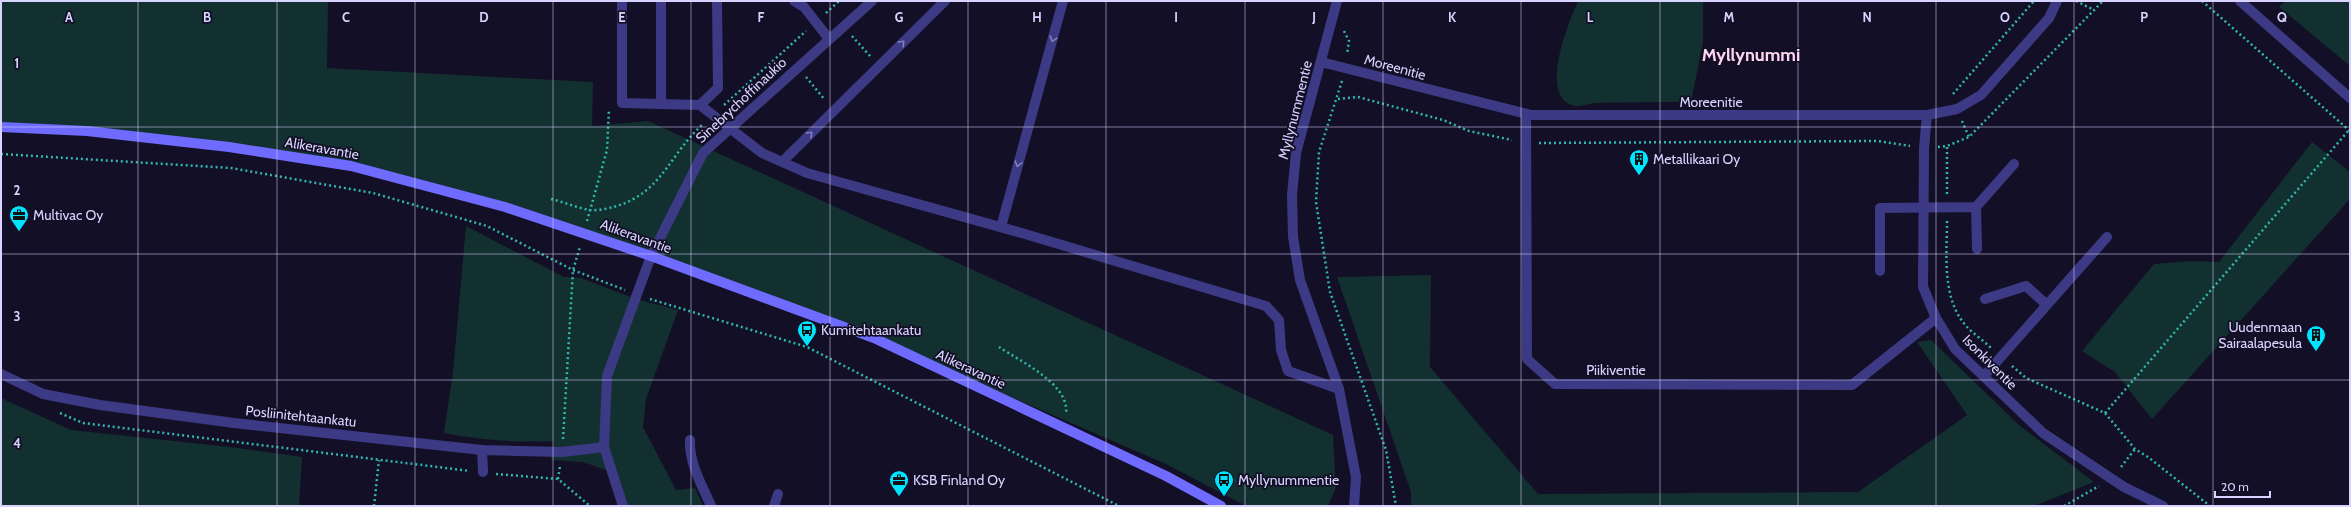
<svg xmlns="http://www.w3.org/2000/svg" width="2351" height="507" font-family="Cabin,sans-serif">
<rect width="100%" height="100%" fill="#130f26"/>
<!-- green -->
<path fill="#12302f" d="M1,1H328L327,68L593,82L592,126L648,121L1333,435L1336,488L1328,506H1246L1166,464L874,338L465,196L351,166L235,148L1,127Z
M1578,1H1703V42L1691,102C1659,102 1628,102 1596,103C1590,103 1581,107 1575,106C1537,98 1569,21 1578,1Z
M2285,1H2350V66L2279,7Z
M2312,142L2350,172V199L2152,419L2115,372L2082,351L2154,264L2191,261L2219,262Z
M466,226L564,277L581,278L636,299L678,310L646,399L643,427L676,490L695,488L703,506H623L612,472L583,462L551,460L554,441C516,443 481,440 444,433L453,372Z
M1431,275L1430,367L1538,494L1858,492L1967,415L1917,342L1931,340L2019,425L2094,482L2034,506H1411V492L1337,277Z
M1,398L71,430L230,447L302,457L299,506H1Z"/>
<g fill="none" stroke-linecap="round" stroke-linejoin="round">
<!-- path -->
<path stroke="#2fb8b0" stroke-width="2.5" stroke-dasharray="2 3" stroke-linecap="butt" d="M2076,1L2094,10
M2202,1L2350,131
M826,13L839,1
M1344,31L1349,41L1347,54
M852,36L870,56
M806,77L825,100
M1342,81L1319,152L1316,202L1330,292L1386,450L1396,506
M1953,94L2034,1
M1338,99L1358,97L1443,120L1469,131L1512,140
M724,105L806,31
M1962,121L1969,137
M1539,143L1877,141L1910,146
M1938,147L1947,146L1969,137L2103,1
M1,154L231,168L373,193L487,226L573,270L625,290
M1947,194V146
M551,199C564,202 577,208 590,210C599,211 609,208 617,206C663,191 669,155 702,125
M587,221L607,150L609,109
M1947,221C1947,255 1941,300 1968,328C1975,335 1984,341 1991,348
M650,299L807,347L1119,506
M999,347C1021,362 1070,384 1066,414
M2012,366L2026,378L2105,413L2135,449L2148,457L2210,506
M60,413L83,423L470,471
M2105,413L2349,130
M563,439L573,270L580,247
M2121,467L2135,449
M496,474L558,479L590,506
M558,479L560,466
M374,506L379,460
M2064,506L2099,486"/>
<!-- lane -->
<path stroke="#3d3a85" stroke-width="10" d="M622,1V103L700,105L762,153L807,173L1025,234L1266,306L1279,320L1281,350L1288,371L1339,389
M661,1V104
M794,1L804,7L829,39
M700,105L718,88L717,1
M782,162L945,1
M1001,227L1063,1
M1977,249L1976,207L2014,164
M1880,271V208L1976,207
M1985,299L2026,286L2047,305
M1984,376L2107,237
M690,440C689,464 702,485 711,506
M482,450L483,472
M774,506L778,494"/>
<!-- street -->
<path stroke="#3d3a85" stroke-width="10" d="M1337,1L1296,153L1292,195L1293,237L1300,280L1339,389L1356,477L1354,506
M2240,1L2350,98
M1321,62L1531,115H1927L1957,109L1981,95L2049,18L2057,1
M1526,114L1527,359L1555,384L1852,385L1936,318
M1927,115L1924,148L1923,287L1936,318L1955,349L2043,433L2124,487L2163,506
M1,374L43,394L100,405L234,423L482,450L562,452L604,447
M623,506L604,447L607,376L651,256L703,153L872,1"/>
<!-- secondary -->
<path stroke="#6f6bff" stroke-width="10" d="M1,127L87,131L229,147L351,166L505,207L651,256L874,338L1166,476L1221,506"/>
</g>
<!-- one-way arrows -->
<defs><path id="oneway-chevron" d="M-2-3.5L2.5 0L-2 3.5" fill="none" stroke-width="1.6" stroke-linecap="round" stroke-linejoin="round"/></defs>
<g stroke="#837fbc">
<use href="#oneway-chevron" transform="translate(1053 39) rotate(106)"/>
<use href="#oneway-chevron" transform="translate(902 43) rotate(-45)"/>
<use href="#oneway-chevron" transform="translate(810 134) rotate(-45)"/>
<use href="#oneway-chevron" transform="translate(1018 164) rotate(105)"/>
</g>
<!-- grid -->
<path fill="none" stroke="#d9d4ff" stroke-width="1" stroke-opacity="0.55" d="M138,1V506M277,1V506M415,1V506M553,1V506M691,1V506M830,1V506M968,1V506M1106,1V506M1245,1V506M1383,1V506M1521,1V506M1660,1V506M1798,1V506M1936,1V506M2074,1V506M2213,1V506M1,127H2350M1,254H2350M1,380H2350"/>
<!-- icons -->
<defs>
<symbol id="building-pin" viewBox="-11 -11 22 30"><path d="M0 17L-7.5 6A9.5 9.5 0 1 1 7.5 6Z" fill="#00e5ff" stroke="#130f26"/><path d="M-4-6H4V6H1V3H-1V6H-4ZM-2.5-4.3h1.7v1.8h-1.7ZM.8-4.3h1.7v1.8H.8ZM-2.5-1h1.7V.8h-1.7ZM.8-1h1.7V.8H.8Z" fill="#111"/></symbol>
<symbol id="office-pin" viewBox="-11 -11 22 30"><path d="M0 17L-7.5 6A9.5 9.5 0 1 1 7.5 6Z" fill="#00e5ff" stroke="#130f26"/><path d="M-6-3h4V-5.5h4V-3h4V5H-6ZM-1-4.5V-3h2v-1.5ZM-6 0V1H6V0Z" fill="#111"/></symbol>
<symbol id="bus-pin" viewBox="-11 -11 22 30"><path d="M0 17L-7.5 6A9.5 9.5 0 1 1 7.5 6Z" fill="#00e5ff" stroke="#130f26"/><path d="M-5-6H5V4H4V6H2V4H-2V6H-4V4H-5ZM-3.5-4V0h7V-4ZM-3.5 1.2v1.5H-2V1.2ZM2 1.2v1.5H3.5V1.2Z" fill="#111"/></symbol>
</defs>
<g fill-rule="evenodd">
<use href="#building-pin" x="1628" y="148" width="22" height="30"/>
<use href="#office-pin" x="8" y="204" width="22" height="30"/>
<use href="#bus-pin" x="796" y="319" width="22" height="30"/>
<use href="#building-pin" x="2305" y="324" width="22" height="30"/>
<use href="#office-pin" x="888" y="469" width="22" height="30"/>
<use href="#bus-pin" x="1213" y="469" width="22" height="30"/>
</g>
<g text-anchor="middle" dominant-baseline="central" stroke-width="3.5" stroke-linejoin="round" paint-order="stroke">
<!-- street labels -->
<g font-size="14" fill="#d9d4ff" stroke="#130f26">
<text transform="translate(1395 67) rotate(15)">Moreenitie</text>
<text transform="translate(741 100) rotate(-43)">Sinebrychoffinaukio</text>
<text x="1711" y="102">Moreenitie</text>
<text transform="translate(1295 110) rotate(-76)">Myllynummentie</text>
<text transform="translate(322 148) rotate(10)">Alikeravantie</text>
<text transform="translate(636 236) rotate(20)">Alikeravantie</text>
<text transform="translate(1990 362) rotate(45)">Isonkiventie</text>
<text transform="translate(971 369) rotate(25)">Alikeravantie</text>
<text x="1616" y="370">Piikiventie</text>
<text transform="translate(301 416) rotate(6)">Posliinitehtaankatu</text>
</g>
<!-- poi labels -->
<g font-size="14" fill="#d9d4ff" stroke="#130f26" text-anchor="start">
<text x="1653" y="159">Metallikaari Oy</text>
<text x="33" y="215">Multivac Oy</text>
<text x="2302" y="327" text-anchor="end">Uudenmaan<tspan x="2302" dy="16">Sairaalapesula</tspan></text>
<text x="821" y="330">Kumitehtaankatu</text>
<text x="913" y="480">KSB Finland Oy</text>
<text x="1238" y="480">Myllynummentie</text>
</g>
<!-- district labels -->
<g font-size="18" font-weight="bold" fill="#ffd6f0" stroke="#130f26">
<text x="1751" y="55">Myllynummi</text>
</g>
</g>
<g font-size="13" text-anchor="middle" font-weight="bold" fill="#d9d4ff" stroke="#130f26" stroke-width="3.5" stroke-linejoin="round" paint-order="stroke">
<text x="69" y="22">A</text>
<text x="207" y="22">B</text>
<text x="346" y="22">C</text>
<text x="484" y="22">D</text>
<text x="622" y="22">E</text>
<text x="761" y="22">F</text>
<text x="899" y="22">G</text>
<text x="1037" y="22">H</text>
<text x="1176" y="22">I</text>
<text x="1314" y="22">J</text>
<text x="1452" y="22">K</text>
<text x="1590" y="22">L</text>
<text x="1729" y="22">M</text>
<text x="1867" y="22">N</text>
<text x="2005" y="22">O</text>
<text x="2144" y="22">P</text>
<text x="2282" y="22">Q</text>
<text x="17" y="68">1</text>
<text x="17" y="195">2</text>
<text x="17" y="321">3</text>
<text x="17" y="448">4</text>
</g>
<!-- border -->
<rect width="2351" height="507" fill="none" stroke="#d9d4ff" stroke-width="4"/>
<!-- scale -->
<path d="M2215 491v6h55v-6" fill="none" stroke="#d9d4ff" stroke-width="2"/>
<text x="2221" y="491" font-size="12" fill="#d9d4ff" stroke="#130f26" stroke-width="3" paint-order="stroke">20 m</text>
</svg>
